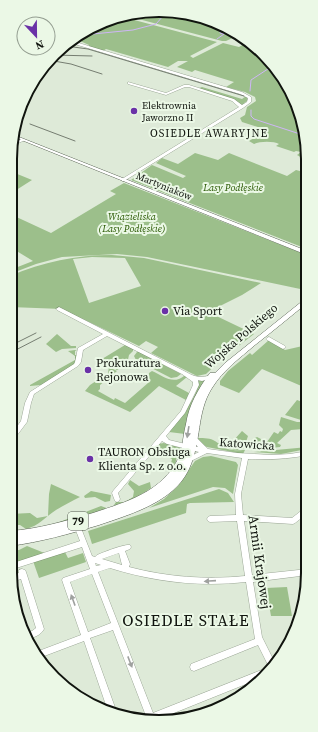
<svg xmlns="http://www.w3.org/2000/svg" width="318" height="732" font-family="'Source Serif 4',serif">
<rect width="100%" height="100%" fill="#deead8"/>
<!-- green -->
<path fill="#9cbf8b" fill-rule="evenodd" d="M149,10L186,15L181,19L199,20V17L207,18L239,35L226,41H222L127,16Z
M123,17L217,42L190,56L193,58L223,43L239,47L244,44L237,42L245,38L250,41L277,68L297,102L307,139V161L297,155L301,152L296,151L294,152L276,146L279,144C274,141 260,141 254,144L249,141L267,130L242,122L240,118L245,115L247,107L256,101L255,97L245,92L226,87L234,82L195,70L192,72L177,67L188,61H178L168,67L106,49L103,51L89,47V45L80,41L77,37L93,25Z
M202,87L242,99L246,96L248,100L242,105L199,88Z
M195,153L218,160L229,153L287,176L296,170L307,173V249L131,180L152,165L183,178L186,176L156,163L162,158L178,164Z
M10,171L32,180L10,194Z
M124,183L307,255V286L305,290L147,257L117,254L62,257L36,264L10,274V270L33,261L10,247V214L51,233L116,194L110,191Z
M112,255L144,258L261,283L242,295L208,312L254,334L223,358L206,374L197,376L151,353L158,347L146,341L139,346L62,309L10,307V276C43,262 76,255 112,255ZM92,257L125,258L141,286L89,303L73,259Z
M57,334L71,346H76V348L62,349L56,352L46,344Z
M269,340L285,350L307,345L306,388L262,369L239,393L220,385V381L228,371L250,353L252,355Z
M125,345L133,349V351L129,355L127,364L117,370L105,363L102,359Z
M75,350L77,351H75V355H77L75,364L41,385L30,386V385L75,360V356L68,351Z
M137,352H139L181,374L177,377L171,378L136,360L134,356Z
M109,367L117,371L100,385V389L98,391L114,400L115,398L125,403L148,383L149,373L152,371C163,376 173,385 184,376L187,377L176,386L189,393L186,400L159,386L130,412L85,391L90,385L108,373Z
M206,380L193,400L185,434L169,432C177,423 201,392 198,381Z
M297,400L305,403L307,400L308,415L301,420L285,415Z
M281,417L297,422H308L303,429L291,430L277,443L281,445L280,447L261,449L254,447L252,444L255,438L257,437L267,442L274,432L278,434L280,431L282,432L283,429L279,425Z
M242,431L248,436L244,448L237,450L229,449L233,441Z
M197,438C201,438 209,438 213,440C229,449 225,451 245,450L243,454L207,447L202,445Z
M164,443L181,448L177,451C176,458 178,464 170,468L172,459L157,451L156,449L158,444Z
M308,447L307,449L281,454L254,452Z
M211,456L236,462L238,465L233,494L225,488L213,487L149,508L164,499L177,487L195,461L203,457Z
M130,480L139,486L150,482L151,488L133,500L117,505H114L116,502H125L133,497L134,491L128,484Z
M51,484L80,497C72,501 64,505 56,510C45,517 39,526 26,529L20,525H10V514L30,513L37,518L48,516L49,494Z
M219,489L228,493L234,502L190,503L187,504L186,513L92,544L88,531Z
M91,491L111,495L110,501L105,502L95,497L85,498L84,496Z
M101,506L109,509L49,526Z
M27,546L52,556L65,552L68,558L83,553L86,562L39,578L33,561L10,567V551L19,550Z
M287,587L292,616H271L266,588Z"/>
<g fill="none" stroke-linecap="round" stroke-linejoin="round">
<!-- stream -->
<path stroke="#ceb6f6" stroke-width="1" d="M83,35L133,30L156,24L164,15
M217,39L224,34L220,33L221,29L227,28
M250,91L251,80L274,65
M251,110V116L254,119L306,136"/>
<defs>
<path id="minor" d="M72,41L242,92L251,97V102L243,108L124,181H122V179L239,107L232,101L189,87H185L166,95L128,84V82L166,93L184,85H189L234,99L242,105L247,102L248,98L240,94L71,43Z
M22,139L25,140L12,146L13,143Z
M59,307L186,372C191,375 196,377 202,377C205,377 208,375 212,376L213,377L212,378L202,381L198,380L199,385L185,413L166,436L169,440L198,447L191,439L192,437H196L208,449L237,453L272,455L290,454L308,451V455C288,459 268,460 248,459L241,494L243,515L292,518L306,507L308,506V513L295,523L293,524L244,521L252,575L308,569V575L253,582L262,637L276,665L261,678L159,719H145L146,716L113,630L90,638L117,713V714L108,711L84,641L39,658L36,652L81,635L62,580L63,578L90,569L82,547L10,570V564L80,541L75,528L76,526L78,525L80,526L81,528L92,556L95,557L97,555C104,552 124,544 130,545L131,547L130,549L125,551L130,564L129,567C167,577 206,580 245,576L237,521L210,522L208,521L207,519L208,517L210,516L236,515L235,494L242,458L207,453L189,462H187L186,460L187,458L199,452L167,444L162,441L118,493L120,499L119,501L117,502L115,501L112,493L113,491L181,411L193,385V382L182,374L107,336L83,350L81,362L78,366L34,394L31,403L27,422L12,442H10V436L21,421L25,403L30,392L74,364L75,362L78,348L103,334L57,310L56,309ZM119,553L122,565L102,559ZM95,563L101,565L96,566ZM110,568C155,582 199,587 246,582L255,639L191,664L190,667L191,670L194,671L258,645L269,667L153,713L98,572ZM92,574L111,623L88,632L70,582Z
M269,337L285,346L286,347L283,349L281,348L267,340L266,339L267,338Z
M22,569L25,570L26,572L44,629C41,635 35,637 28,639L25,633L32,631L36,628L21,579L11,582V576L19,573V570Z"/>
<path id="major" d="M14,135L307,251V255L14,137Z
M307,298V303C290,317 273,331 255,345C240,358 223,370 212,388C196,413 202,441 189,469C174,502 131,514 99,525C69,534 40,542 10,546V531C39,529 65,521 93,513C126,502 163,492 179,457C183,447 183,435 186,424C189,405 198,389 210,373H215L225,363L305,299Z"/>
</defs>
<!-- minor casing -->
<use href="#minor" stroke="#5b6556" stroke-width="0.5"/>
<!-- major casing -->
<use href="#major" stroke="#5b6556" stroke-width="1"/>
<!-- minor -->
<use href="#minor" fill="#fff" fill-rule="evenodd"/>
<!-- major -->
<use href="#major" fill="#fff" fill-rule="evenodd"/>
<!-- rail -->
<path stroke="#757d71" stroke-width="1" d="M66,46L88,49L244,96
M54,55L92,56
M48,60L71,64L102,74
M30,124L75,141
M10,346L36,333
M10,353L41,337"/>
</g>
<!-- one-way arrows -->
<defs><path id="oneway-solid" d="M-6-.8H1V-3.2L6.5 0L1 3.2V.8H-6Z"/></defs>
<g fill="#9fa19f">
<use href="#oneway-solid" transform="translate(188 432) rotate(99)"/>
<use href="#oneway-solid" transform="translate(210 581) rotate(176)"/>
<use href="#oneway-solid" transform="translate(73 600) rotate(-110)"/>
<use href="#oneway-solid" transform="translate(130 662) rotate(69)"/>
</g>
<!-- markers -->
<g fill="#6a31a7" stroke="#ebf8e6" stroke-width="1.5">
<circle cx="134" cy="111" r="4"/>
<circle cx="165" cy="311" r="4"/>
<circle cx="88" cy="370" r="4"/>
<circle cx="90" cy="459" r="4"/>
</g>
<g text-anchor="middle" dominant-baseline="central" stroke-width="4" stroke-linejoin="round" paint-order="stroke">
<!-- far-poi labels -->
<g font-size="10" fill="#10140e" stroke="#ebf8e6" text-anchor="start">
<text x="142" y="105">Elektrownia<tspan x="142" dy="12">Jaworzno II</tspan></text>
</g>
<!-- far-street labels -->
<g font-size="10" fill="#10140e" stroke="#ebf8e6">
<text transform="translate(164 186) rotate(22)">Martyniaków</text>
</g>
<!-- far-park labels -->
<g font-size="10" font-style="italic" fill="#285800" stroke="#ebf8e6">
<text x="233" y="187">Lasy Podłęskie</text>
<text x="132" y="216">Wiązieliska<tspan x="132" dy="12">(Lasy Podłęskie)</tspan></text>
</g>
<!-- far-neighbourhood labels -->
<g font-size="11" letter-spacing="1" fill="#10140e" stroke="#ebf8e6">
<text x="209" y="133">OSIEDLE AWARYJNE</text>
</g>
<!-- shield labels -->
<rect fill="#ebf8e6" stroke="#52584f" stroke-width="1" x="68" y="512" width="20" height="18" rx="3"/>
<g font-size="11" font-weight="bold" fill="#10140e">
<text x="78" y="521">79</text>
</g>
<!-- poi labels -->
<g font-size="12" fill="#10140e" stroke="#ebf8e6" text-anchor="start">
<text x="173" y="311">Via Sport</text>
<text x="96" y="363">Prokuratura<tspan x="96" dy="14">Rejonowa</tspan></text>
<text x="98" y="452">TAURON Obsługa<tspan x="98" dy="14">Klienta Sp. z o.o.</tspan></text>
</g>
<!-- street labels -->
<g font-size="12" fill="#10140e" stroke="#ebf8e6">
<text transform="translate(241 336) rotate(-41)">Wojska Polskiego</text>
<text transform="translate(247 444) rotate(4)">Katowicka</text>
</g>
<!-- near-street labels -->
<g font-size="14" fill="#10140e" stroke="#ebf8e6">
<text transform="translate(260 562) rotate(82)">Armii Krajowej</text>
</g>
<!-- near-neighbourhood labels -->
<g font-size="16" letter-spacing="1" fill="#10140e" stroke="#ebf8e6">
<text x="186" y="620">OSIEDLE STAŁE</text>
</g>
</g>
<!-- crop -->
<path d="M0 0H318V732H0ZM159 17H159A142 142 0 0 1 301 159V573A142 142 0 0 1 159 715H159A142 142 0 0 1 17 573V159A142 142 0 0 1 159 17Z" fill="#ebf8e6" fill-rule="evenodd"/>
<path fill="none" stroke="#10140e" stroke-width="2" d="M159 17H159A142 142 0 0 1 301 159V573A142 142 0 0 1 159 715H159A142 142 0 0 1 17 573V159A142 142 0 0 1 159 17Z"/>
<!-- north arrow -->
<g transform="translate(36 36) rotate(158)"><circle r="19" fill="#ebf8e6" stroke="#939d90"/>
<path d="M0-3L7 15L0 10L-7 15Z" fill="#6a31a7"/>
<text y="-6" font-size="11" font-weight="bold" text-anchor="middle" fill="#10140e">N</text>
</g>
</svg>
